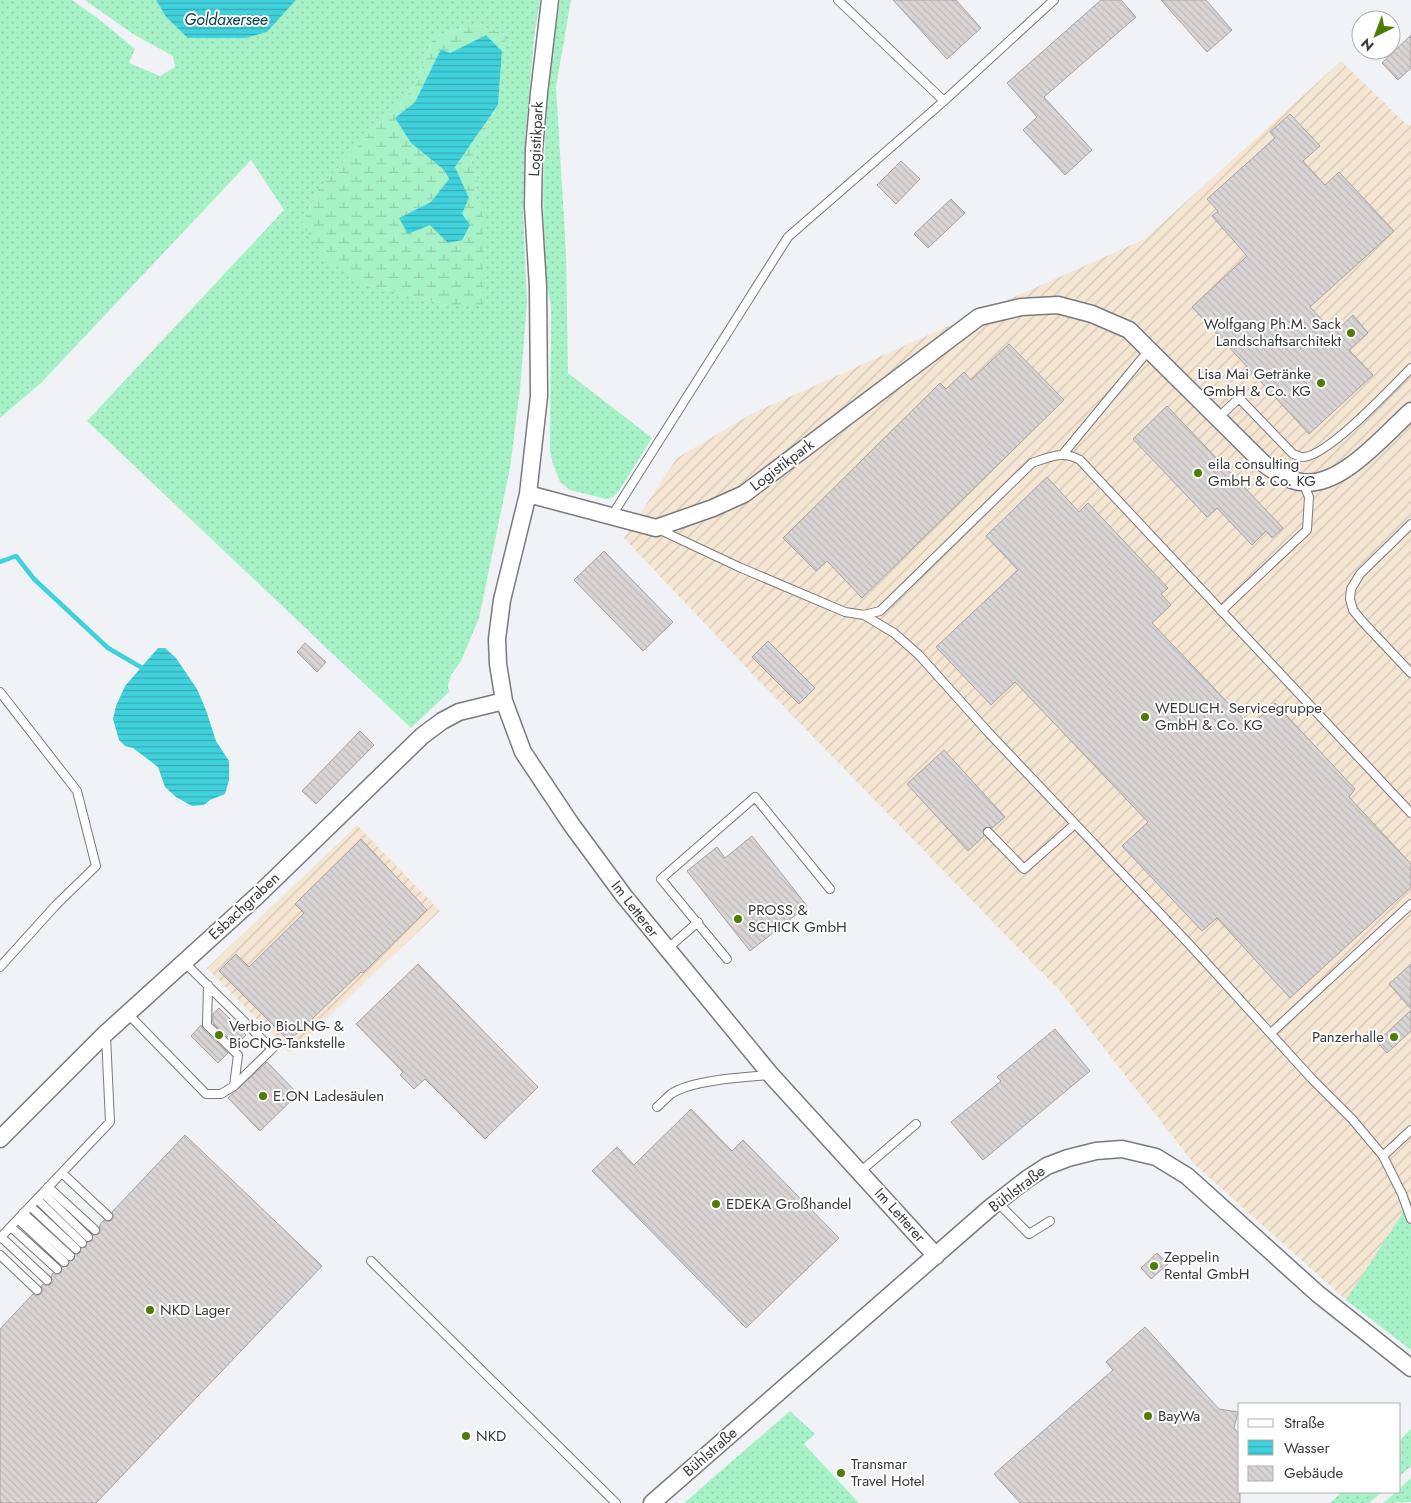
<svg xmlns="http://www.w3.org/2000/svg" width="1411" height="1503" font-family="Jost,sans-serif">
<defs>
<pattern id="industrial-furrows" width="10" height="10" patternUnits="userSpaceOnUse" patternTransform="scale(1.25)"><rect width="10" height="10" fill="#f5e6d3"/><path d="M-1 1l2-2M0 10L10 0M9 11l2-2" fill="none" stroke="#d3c6b6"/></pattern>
<pattern id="grass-dots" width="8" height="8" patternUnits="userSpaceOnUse" patternTransform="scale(1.25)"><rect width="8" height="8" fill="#a7f1c6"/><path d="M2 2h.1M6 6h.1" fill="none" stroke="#90cfab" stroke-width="1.8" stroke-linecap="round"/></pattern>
<pattern id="wetland-marsh" width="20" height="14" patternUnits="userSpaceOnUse" patternTransform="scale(1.25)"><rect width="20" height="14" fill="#a7f1c6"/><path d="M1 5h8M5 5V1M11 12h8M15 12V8" fill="none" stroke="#90cfab"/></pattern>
<pattern id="water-rules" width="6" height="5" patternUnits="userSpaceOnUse" patternTransform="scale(1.25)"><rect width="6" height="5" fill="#40d2dc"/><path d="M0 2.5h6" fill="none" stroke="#37abb3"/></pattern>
<pattern id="building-back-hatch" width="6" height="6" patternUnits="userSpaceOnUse" patternTransform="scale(1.25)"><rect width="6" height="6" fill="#dad5d5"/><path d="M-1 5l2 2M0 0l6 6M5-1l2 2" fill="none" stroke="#bcb8b8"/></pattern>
</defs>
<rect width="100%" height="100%" fill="#f1f2f6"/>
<!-- industrial -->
<path fill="url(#industrial-furrows)" d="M1341,61L1408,126L1411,124V1200L1346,1300L1194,1164L1059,990L758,680L624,538L677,458L753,413L1145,239Z
M357,825L440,911L290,1053L207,968Z"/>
<!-- grass -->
<path fill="url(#grass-dots)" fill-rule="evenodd" d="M0,0H72L100,20L135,49L129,63L160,76L175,67L173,56L133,34L85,0H156L166,17L189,38H246L267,32L296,0H540L534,38L525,142L523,212L527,302L520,389L510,468L479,618L461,661L451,675L448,686L449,692L411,728L87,421L284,210L251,160L41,383L0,418ZM476,25L508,35L502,51L498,105L471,162L478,181L472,200L483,212V305H448L364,284L302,224L318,190L374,128L392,113L416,84L433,37Z
M560,0H571L556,87L566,252L568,373L652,438L618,492L613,497L606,499L570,490L560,482L553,464L550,451L551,306C545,280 545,255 544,229C541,152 549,76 560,0Z
M1411,1200V1350L1346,1300Z
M790,1411L815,1434L804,1444L859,1503H684Z
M1411,1429V1466L1400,1476V1440Z
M1411,1478V1502L1383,1503L1396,1492H1400V1488Z
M1342,1492H1382L1369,1503H1330Z"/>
<!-- wetland -->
<path fill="url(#wetland-marsh)" d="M476,25L508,35L502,51L486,35L450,53L441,49L415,102L395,118L411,143L444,170L449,179L431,202L399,218L430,225L462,214L469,198L455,167L498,105L471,162L478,181L472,200L483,212V305H448L364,284L327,260L302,224L318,190L374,128L392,113L416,84L433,37Z"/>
<!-- water -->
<path fill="url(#water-rules)" d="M156,0H296L267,32L246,38H188L166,17Z
M486,35L502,51L498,105L455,167L469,198L462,214L470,225L462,240L448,243L430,225L408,234L399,218L431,202L449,179L444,170L411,143L395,118L415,102L441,49L450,53Z
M158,648H165L176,658L197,689L206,710L216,741L229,761V780L225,794L210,800L204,805L192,806L176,797L165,787L158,767L133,748L125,746L119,740L113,719L116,706L125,686Z"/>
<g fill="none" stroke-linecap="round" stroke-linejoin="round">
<!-- stream -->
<path stroke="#40d2dc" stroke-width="4.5" d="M0,562L16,556L34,579L108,648L144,669"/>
</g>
<!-- building -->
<path fill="url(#building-back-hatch)" stroke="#a7a2a2" d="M893,0H956L981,28L947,59Z
M1101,0H1121L1136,17L1044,97L1092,150L1065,175L1023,130L1037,117L1007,83Z
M1161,0H1206L1232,30L1207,52Z
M1411,35V68L1398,80L1382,63Z
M1290,114L1320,146L1303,161L1325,185L1339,172L1394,231L1310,307L1327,325L1336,331L1353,315L1368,333L1349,350L1373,375L1309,434L1192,307L1247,256L1212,216L1218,211L1207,199L1275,138L1270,132Z
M901,161L920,179L896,204L877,185Z
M951,199L965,213L928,248L914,234Z
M1009,344L1064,400L862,598L827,561L816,571L783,538L940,383L946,389L964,372L971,380Z
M1167,406L1283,528L1272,538L1266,531L1252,545L1217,508L1207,517L1133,439Z
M1047,477L1079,512L1088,503L1168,588L1161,594L1171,605L1152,623L1250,726L1275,703L1355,789L1349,797L1411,864V887L1290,998L1217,918L1202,931L1122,846L1148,822L1015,682L991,705L936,647L1018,570L986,536Z
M604,551L673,622L643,651L574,580Z
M768,641L815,688L799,704L752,657Z
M305,643L326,662L317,672L297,652Z
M360,731L374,745L316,804L302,791Z
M944,750L1005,817L992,828L989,827L984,828L983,831L984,836L968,851L907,784Z
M752,836L807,906L750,951L687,871L717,847L725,858Z
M361,839L427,910L363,973L361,972L289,1041L219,971L236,954L249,967L304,913L295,904Z
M418,964L538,1087L485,1139L425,1079L414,1089L400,1075L403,1072L356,1024Z
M1411,964V1009L1389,984Z
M219,1008L246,1035L236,1045L213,1023V1014Z
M1411,1010V1031L1387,1053L1377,1042Z
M201,1025L203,1029L228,1053L218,1063L191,1036Z
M1055,1029L1090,1071L983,1160L951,1122L1001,1081L997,1077Z
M267,1062L298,1094L260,1131L228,1098Z
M691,1109L732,1151L743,1140L839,1238L746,1328L592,1171L617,1147L634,1165Z
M185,1135L322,1266L96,1503H0V1329L33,1294L36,1296L41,1294L43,1291L41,1286L43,1284L46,1286L51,1284L53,1281L51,1276L53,1273L56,1275L61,1273L62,1267L68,1266L69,1262L74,1259L75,1255L80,1253L81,1248L86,1247L87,1242L92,1241L93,1235L99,1234L101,1231L99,1226L104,1220L107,1222L112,1220L114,1217L112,1212Z
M1157,1253L1168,1264L1151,1279L1141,1268Z
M1145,1327L1219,1409L1238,1412L1234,1428L1240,1435V1503H1020L994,1474L1113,1370L1106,1362Z"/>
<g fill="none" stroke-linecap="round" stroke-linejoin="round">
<defs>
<path id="service" d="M838,0L944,101
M1218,418L1239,398L1293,454C1297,455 1301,458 1304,457C1329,455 1392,387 1411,368
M1063,454L1149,350
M611,517L788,237L944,101L1054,0
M1411,524L1360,574L1351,589L1350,599L1353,610L1362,621L1411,673
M658,529L739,567L845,612L864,615L880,611L1032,463C1049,457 1063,450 1080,460L1411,813
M1221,611L1307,530L1309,497L1303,483
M864,615L894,633L919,655L988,732L1190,945L1312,1079L1352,1119L1383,1156L1402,1194L1411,1219
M0,692L77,791L96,866L56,905L0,967
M988,832L1024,869L1075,824
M667,949L698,922
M727,959L661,879L755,797L830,889
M208,985L207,1025L238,1055L234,1086
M128,1014L206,1094H221L234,1086L272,1049L184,962
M1271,1033L1411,904
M657,1107C662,1103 666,1098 671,1094C691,1080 745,1077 770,1075
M1383,1156L1411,1130
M861,1171L916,1124
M62,1173L108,1216
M48,1187L95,1230
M43,1193L88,1237
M37,1199L82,1243
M997,1202L1029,1234L1050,1221
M30,1206L76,1249
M23,1213L70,1256
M18,1219L64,1262
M11,1227L57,1269
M1,1237L47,1280
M0,1238L110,1122L106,1036
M0,1255L37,1290
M371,1261L616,1503"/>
<path id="minor" d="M550,0L539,93L534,149L533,206L538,287L539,396L528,494L502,600L497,639L498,664L504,701L523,752L571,824L624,896L771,1075L936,1256
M528,494L656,528L713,508L744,494L979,317L1021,307L1058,305L1092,314L1129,330L1263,463C1275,472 1286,480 1301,482C1340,489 1384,435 1411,411
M0,1139L105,1034L257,896L422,736L442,721L459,712L504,701
M652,1503L991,1207L1027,1179L1047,1166L1068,1158L1096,1151L1122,1149L1156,1157L1187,1176L1318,1294L1411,1368"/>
</defs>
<!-- service casing -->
<use href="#service" stroke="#797a7d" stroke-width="10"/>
<!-- minor casing -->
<use href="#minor" stroke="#797a7d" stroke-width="19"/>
<!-- service -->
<use href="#service" stroke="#fff" stroke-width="8"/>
<!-- minor -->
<use href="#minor" stroke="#fff" stroke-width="16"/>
</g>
<!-- markers -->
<g fill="#4e7d07" stroke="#fff" stroke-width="2">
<circle cx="1351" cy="333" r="5"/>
<circle cx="1321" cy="383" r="5"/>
<circle cx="1198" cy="473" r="5"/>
<circle cx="1145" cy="717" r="5"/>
<circle cx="738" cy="919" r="5"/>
<circle cx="219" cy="1035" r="5"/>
<circle cx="1394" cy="1037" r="5"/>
<circle cx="263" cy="1096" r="5"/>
<circle cx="716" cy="1204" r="5"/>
<circle cx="1154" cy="1266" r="5"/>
<circle cx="150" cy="1310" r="5"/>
<circle cx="1148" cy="1416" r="5"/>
<circle cx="466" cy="1436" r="5"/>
<circle cx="841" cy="1473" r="5"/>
</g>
<g text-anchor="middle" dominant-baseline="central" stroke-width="4" stroke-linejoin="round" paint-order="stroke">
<!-- street labels -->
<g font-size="15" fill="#38393a" stroke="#fff">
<text transform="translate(536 139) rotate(-87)">Logistikpark</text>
<text transform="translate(782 465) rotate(-37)">Logistikpark</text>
<text transform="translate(244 906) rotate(-43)">Esbachgraben</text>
<text transform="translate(635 909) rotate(52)">Im Letterer</text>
<text transform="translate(1017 1189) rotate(-37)">Bühlstraße</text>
<text transform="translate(900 1215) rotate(48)">Im Letterer</text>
<text transform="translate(710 1452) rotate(-41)">Bühlstraße</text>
</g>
<!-- poi labels -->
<g font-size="15" fill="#38393a" stroke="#fff" text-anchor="start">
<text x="1341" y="324" text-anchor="end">Wolfgang Ph.M. Sack<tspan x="1341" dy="17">Landschaftsarchitekt</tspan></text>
<text x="1311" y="374" text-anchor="end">Lisa Mai Getränke<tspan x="1311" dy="17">GmbH &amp; Co. KG</tspan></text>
<text x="1208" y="464">eila consulting<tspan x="1208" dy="17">GmbH &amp; Co. KG</tspan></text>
<text x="1155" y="708">WEDLICH. Servicegruppe<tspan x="1155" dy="17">GmbH &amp; Co. KG</tspan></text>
<text x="748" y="910">PROSS &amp;<tspan x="748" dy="17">SCHICK GmbH</tspan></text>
<text x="229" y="1026">Verbio BioLNG- &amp;<tspan x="229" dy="17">BioCNG-Tankstelle</tspan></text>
<text x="1384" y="1037" text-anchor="end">Panzerhalle</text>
<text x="273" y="1096">E.ON Ladesäulen</text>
<text x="726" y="1204">EDEKA Großhandel</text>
<text x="1164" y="1257">Zeppelin<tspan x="1164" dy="17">Rental GmbH</tspan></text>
<text x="160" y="1310">NKD Lager</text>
<text x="1158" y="1416">BayWa</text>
<text x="476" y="1436">NKD</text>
<text x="851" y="1464">Transmar<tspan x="851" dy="17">Travel Hotel</tspan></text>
</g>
<!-- water labels -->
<g font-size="16" font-style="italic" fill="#01454a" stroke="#fff">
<text x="226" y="19">Goldaxersee</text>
</g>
</g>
<!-- legend -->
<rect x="1238" y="1403" width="162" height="90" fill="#ffffff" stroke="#afb0b0"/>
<rect x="1248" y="1419" width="25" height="8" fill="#ffffff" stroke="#afb0b0"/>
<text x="1284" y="1428" font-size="15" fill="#38393a">Straße</text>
<rect x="1248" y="1440" width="25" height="15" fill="url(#water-rules)" stroke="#afb0b0"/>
<text x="1284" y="1453" font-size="15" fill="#38393a">Wasser</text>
<rect x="1248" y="1466" width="25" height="15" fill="url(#building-back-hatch)" stroke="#afb0b0"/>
<text x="1284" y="1478" font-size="15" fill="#38393a">Gebäude</text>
<!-- north arrow -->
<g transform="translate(1376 35) rotate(222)"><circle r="24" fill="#ffffff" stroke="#afb0b0"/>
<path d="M0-4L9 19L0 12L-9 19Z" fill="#4e7d07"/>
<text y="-8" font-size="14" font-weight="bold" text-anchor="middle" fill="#38393a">N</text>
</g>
</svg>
